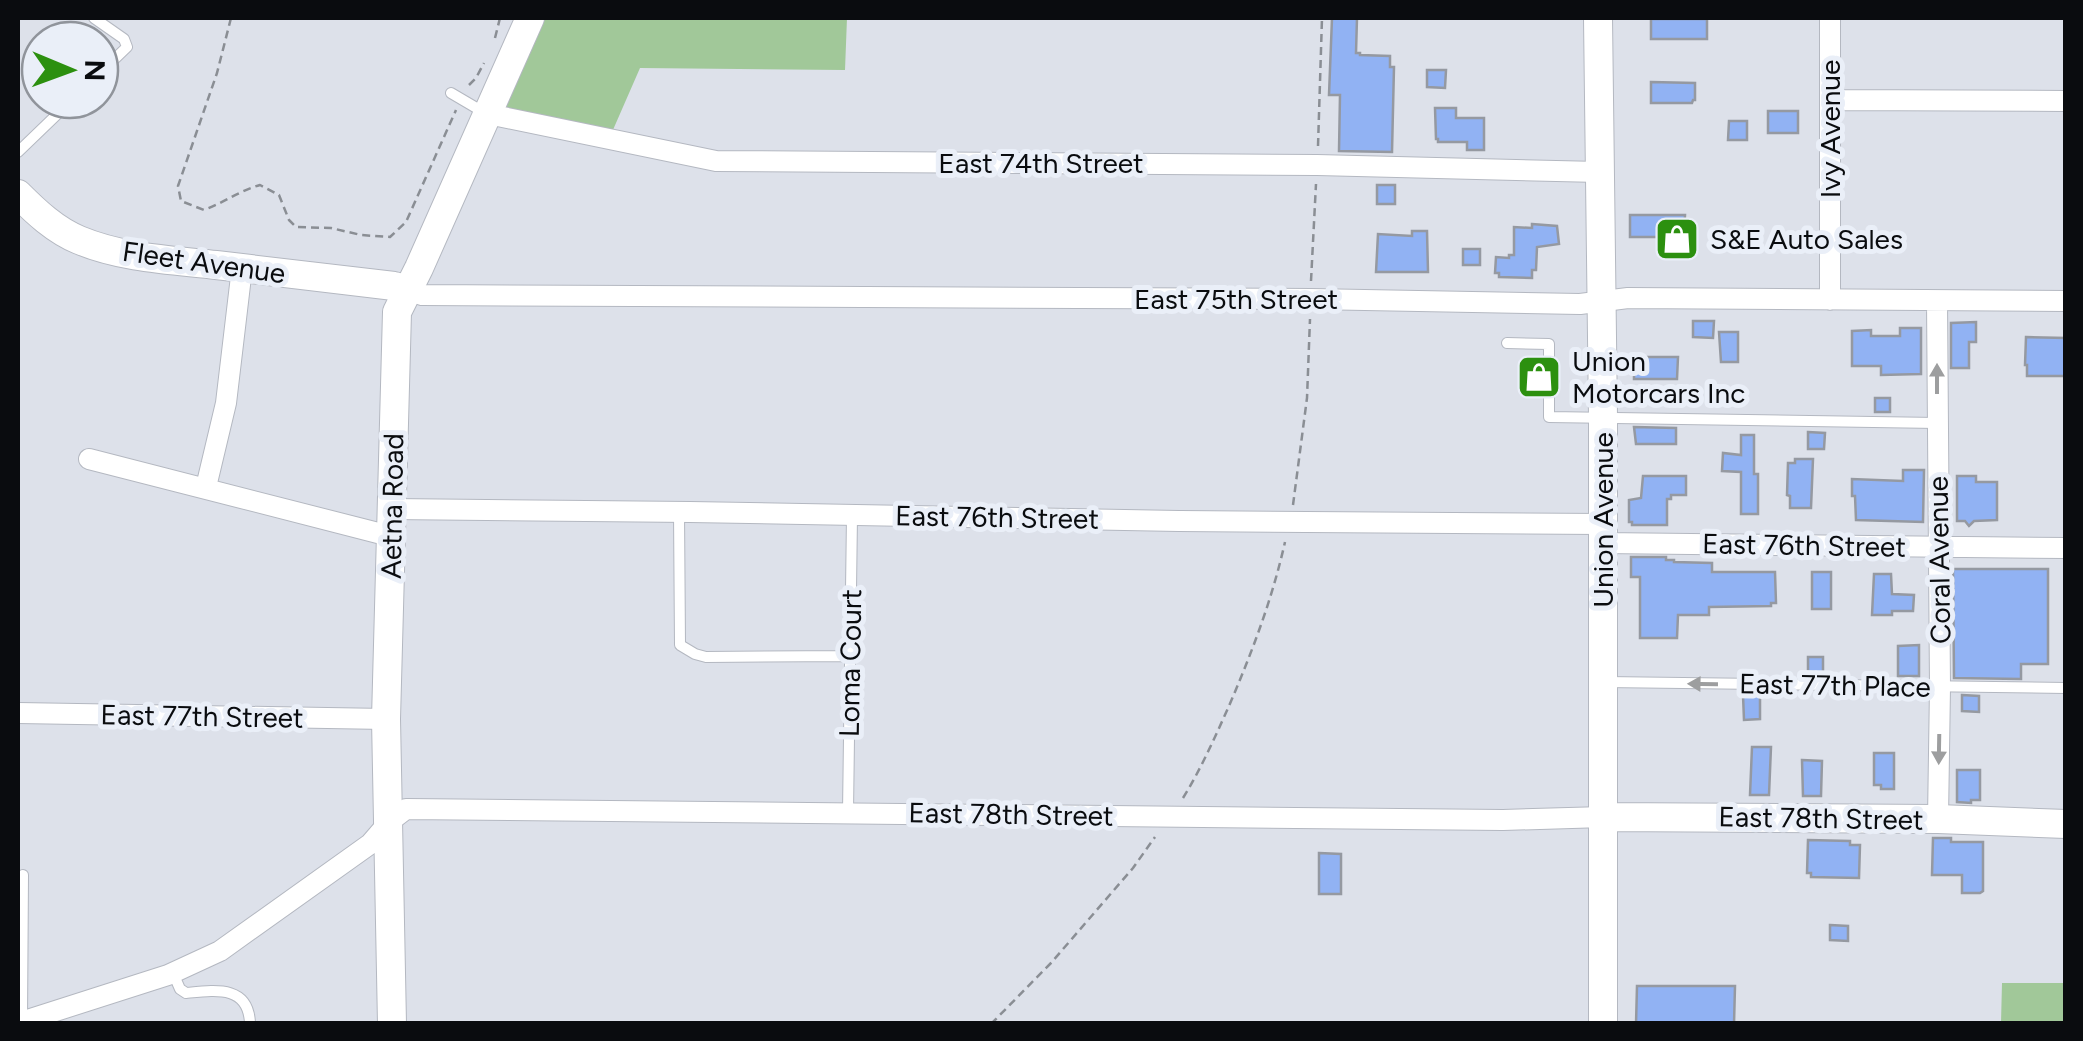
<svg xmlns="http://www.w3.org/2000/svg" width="2083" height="1041" font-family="Figtree,sans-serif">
<rect width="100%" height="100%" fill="#dde1ea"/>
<!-- green -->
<path fill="#a1c899" d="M531,18H847L845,70L640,68L609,139L488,114Z
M2002,983H2065V1023H2001Z"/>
<!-- building -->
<path fill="#91b2f3" stroke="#9599a1" stroke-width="2.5" d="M1332,18H1357L1356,53H1360V55L1390,56V67H1394L1392,152L1339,151L1340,95H1329Z
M1651,19H1707V39H1651Z
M1427,70H1446L1445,88L1427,87Z
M1651,82L1695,83V100H1693L1692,103H1651Z
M1435,108H1456V118H1484V150H1467V142H1438V139H1436Z
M1768,111H1798V133H1768Z
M1729,121H1747V140H1728Z
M1377,185H1395V204H1377Z
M1630,215H1685L1684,237H1630Z
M1532,224L1557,226L1559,244L1537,247L1536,270H1532V278L1499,277V273H1495L1496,257L1509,258V255H1514V227L1532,228Z
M1412,231H1427L1428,272H1376L1378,234L1412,236Z
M1463,249H1480V265H1463Z
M1693,321H1714L1713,338L1693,337Z
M1976,322V342H1969V368H1951V323Z
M1900,328H1921V374L1881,375V366H1852V331L1871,330V336H1900Z
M1719,332H1738V362H1721Z
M2026,337L2066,338V376H2027V365H2025Z
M1634,357H1678L1677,379H1634Z
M1875,398H1890V412H1875Z
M1634,427L1676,428V444H1636Z
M1808,432L1825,433L1824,449H1808Z
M1741,435H1754V474H1758V514H1741V472L1722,471L1723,453L1741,455Z
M1795,459H1813L1811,508H1790V496L1787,495L1788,463H1795Z
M1903,470H1924L1923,522L1856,520L1855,496H1852V479L1903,481Z
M1643,476H1686V495H1671V499H1667V525H1632V522H1629V500L1641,498Z
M1957,476H1976V482H1997V520L1974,521L1969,526L1965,521H1957Z
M1631,557H1666V560H1674V562L1712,563V572H1775L1776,603H1771V606L1709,607V615H1678L1677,638H1640V577H1631Z
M1953,569H2048V664H2021V679L1954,678Z
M1812,572H1831V609H1812Z
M1874,574H1891L1892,594L1914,595L1913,611H1892V615H1872Z
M1919,645V676H1898V646Z
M1808,657H1823V672H1808Z
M1743,695H1760V719L1744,720Z
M1962,695L1979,696V712L1962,711Z
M1752,747H1771L1769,795H1750Z
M1874,753H1894V789H1881V785H1874Z
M1802,760L1822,761L1821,796H1803Z
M1957,770H1980V800H1971V803L1957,802Z
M1933,838H1951V842H1983V891L1980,893H1962V875H1932Z
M1808,840L1850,841V845H1860L1859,878L1811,877V873H1807Z
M1319,853L1341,854V894H1319Z
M1830,925L1848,926V941L1830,940Z
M1637,986H1735L1734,1024H1636Z"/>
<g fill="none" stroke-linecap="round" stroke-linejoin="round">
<defs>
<path id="lane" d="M94,18L124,39L127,47L100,73
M451,93L485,113
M18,152L72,100
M1507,343L1549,344V417L1937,423
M679,512L680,645L695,654L706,657L850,656
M1605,682L2066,688
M848,812L852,516
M173,973L180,989L186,993C216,990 249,985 250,1024
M22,1022L23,875"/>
<path id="street" d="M1830,18V300
M1830,100L2066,101
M488,114L716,161L1317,165L1599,172
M407,290L422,295L1311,299L1580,304L1628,298L2066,301
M1937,301L1940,687L1938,819
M89,459L378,533H392
M206,487L226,403L242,268
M392,509L690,512L1179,521L1602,524
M1602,543L2066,548
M18,713L386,719
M18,1023L168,975L220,951L370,844L389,822L406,809L1503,820L1604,817"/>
<path id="secondary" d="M1598,18L1603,417V1024
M18,194C36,212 55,230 79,240C122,258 171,260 216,265C276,272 335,279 394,286L407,290
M1604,817L1938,819L2066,824
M392,1024L386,719L397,312L419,268L530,18"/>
</defs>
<!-- lane casing -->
<use href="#lane" stroke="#b4b8c1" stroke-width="12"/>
<!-- street casing -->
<use href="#street" stroke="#b4b8c1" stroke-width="22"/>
<!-- secondary casing -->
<use href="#secondary" stroke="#b4b8c1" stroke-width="30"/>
<!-- path -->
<path stroke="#8a8e94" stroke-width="2.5" stroke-dasharray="8 5" stroke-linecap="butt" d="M231,18L217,73L178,186L181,201L204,210C225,202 239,191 260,185L279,195L289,220L296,227L331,228L361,235L390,237L406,222L456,110
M495,38L500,18
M469,85L476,78L484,63
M1318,146L1322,18
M1311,281L1316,184
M1293,505L1307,398L1310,319
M1183,798C1201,769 1215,737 1229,706C1252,652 1272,600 1285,542
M991,1024L1051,963L1133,868L1155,837"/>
<!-- lane -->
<use href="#lane" stroke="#fff" stroke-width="10"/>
<!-- street -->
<use href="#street" stroke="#fff" stroke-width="20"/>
<!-- secondary -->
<use href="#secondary" stroke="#fff" stroke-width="28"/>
</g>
<!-- one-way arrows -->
<defs><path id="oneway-solid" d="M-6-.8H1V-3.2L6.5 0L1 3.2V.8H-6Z" transform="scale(2.5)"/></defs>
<g fill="#9d9e9f">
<use href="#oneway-solid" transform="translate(1937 379) rotate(-90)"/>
<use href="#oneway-solid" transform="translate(1703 684) rotate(-179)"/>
<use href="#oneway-solid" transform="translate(1939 749) rotate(91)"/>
</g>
<!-- icons -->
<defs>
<symbol id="shop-square" viewBox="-11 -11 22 22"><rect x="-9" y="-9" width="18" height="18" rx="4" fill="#2c900f" stroke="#eaeff8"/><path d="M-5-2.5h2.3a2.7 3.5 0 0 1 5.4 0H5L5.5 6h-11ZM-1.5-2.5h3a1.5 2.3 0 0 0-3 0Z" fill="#fff"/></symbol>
</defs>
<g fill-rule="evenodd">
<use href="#shop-square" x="1652" y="214" width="50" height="50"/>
<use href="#shop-square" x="1514" y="352" width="50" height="50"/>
</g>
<g text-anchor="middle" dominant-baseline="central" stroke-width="10" stroke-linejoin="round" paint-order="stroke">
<!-- street labels -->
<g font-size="28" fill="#0a0c0f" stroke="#eaeff8">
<text transform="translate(1830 129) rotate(-90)">Ivy Avenue</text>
<text x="1041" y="163">East 74th Street</text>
<text transform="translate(204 262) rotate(8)">Fleet Avenue</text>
<text x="1236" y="299">East 75th Street</text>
<text transform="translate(392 506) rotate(-89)">Aetna Road</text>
<text transform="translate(997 517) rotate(1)">East 76th Street</text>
<text transform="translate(1603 520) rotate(-90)">Union Avenue</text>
<text transform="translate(1804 545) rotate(1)">East 76th Street</text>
<text transform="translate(1939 560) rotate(-91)">Coral Avenue</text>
<text transform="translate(850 663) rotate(-89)">Loma Court</text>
<text transform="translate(1835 685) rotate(1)">East 77th Place</text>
<text transform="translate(202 716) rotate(1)">East 77th Street</text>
<text transform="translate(1011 814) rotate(1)">East 78th Street</text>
<text transform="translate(1821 818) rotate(1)">East 78th Street</text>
</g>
<!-- poi labels -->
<g font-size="28" fill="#0a0c0f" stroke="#eaeff8" text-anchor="start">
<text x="1710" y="239">S&amp;E Auto Sales</text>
<text x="1572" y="361">Union<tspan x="1572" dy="32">Motorcars Inc</tspan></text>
</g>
</g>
<!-- border -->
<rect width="2083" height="1041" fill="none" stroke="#0a0c0f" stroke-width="40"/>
<!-- north arrow -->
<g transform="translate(70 70) rotate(91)"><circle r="48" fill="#eaeff8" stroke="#90949b" stroke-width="2.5"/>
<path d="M0-8L18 38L0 25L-18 38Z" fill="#2c900f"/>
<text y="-15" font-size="28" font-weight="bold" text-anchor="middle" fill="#0a0c0f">N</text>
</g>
</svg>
